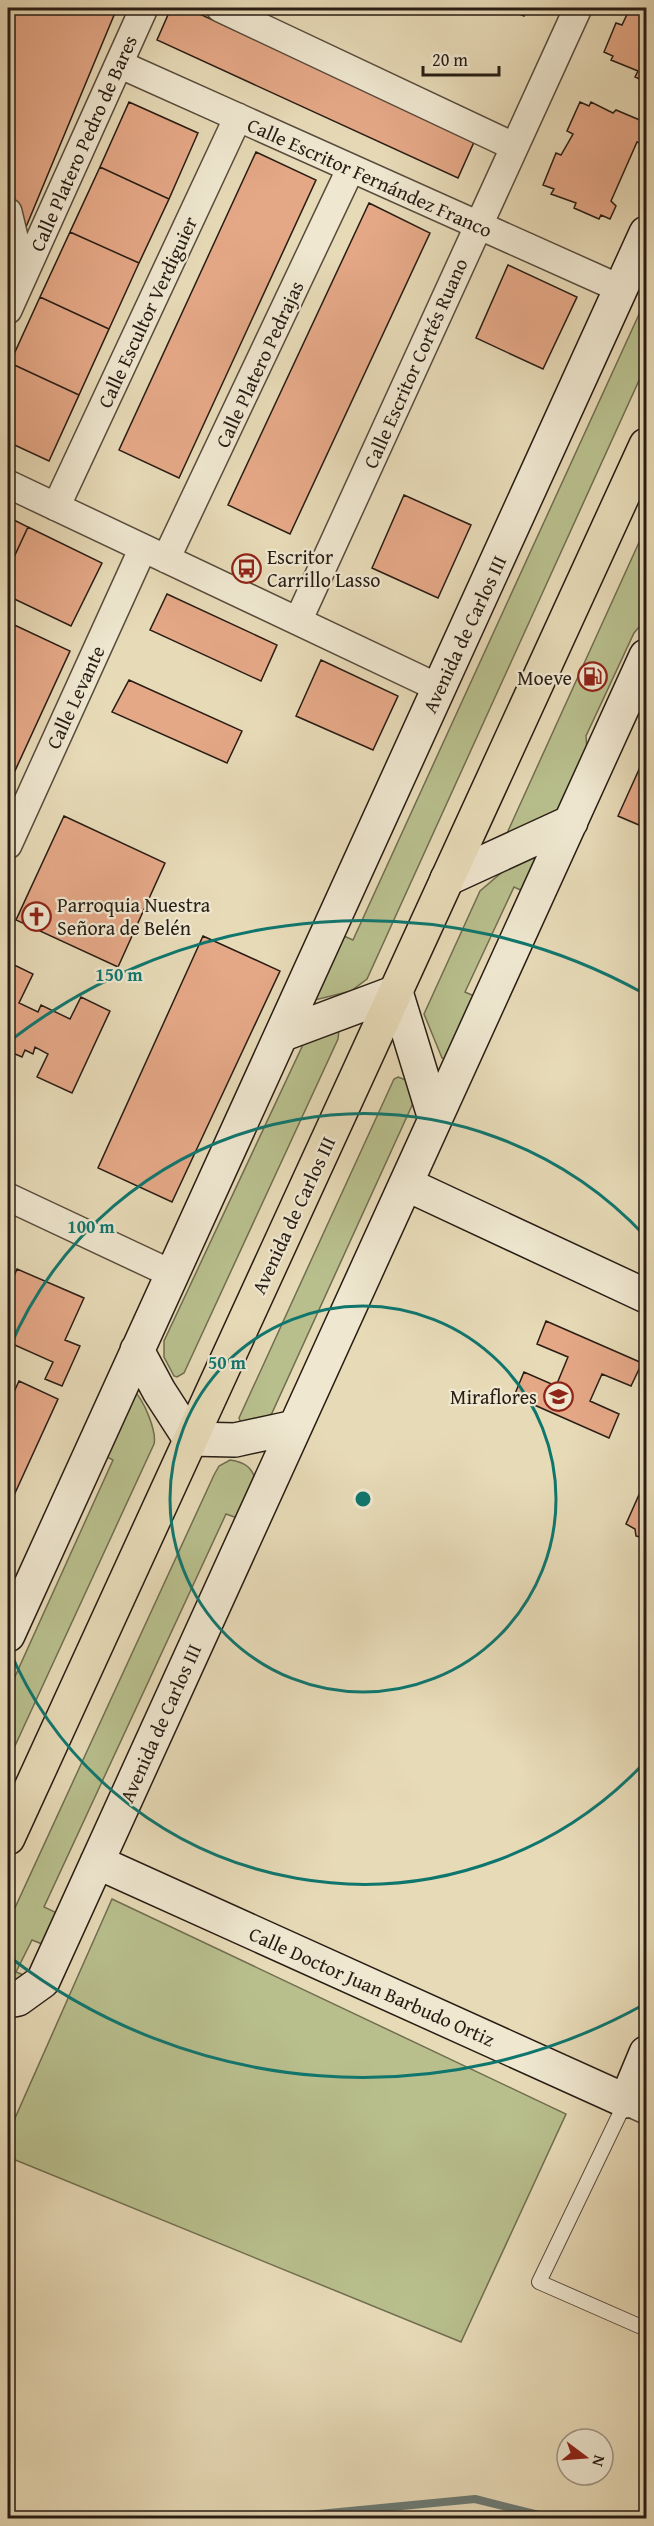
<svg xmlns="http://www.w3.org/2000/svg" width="654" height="2526" font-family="'Gentium Book Plus',serif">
<rect width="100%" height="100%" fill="#e7dab7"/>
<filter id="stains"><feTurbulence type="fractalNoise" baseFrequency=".00333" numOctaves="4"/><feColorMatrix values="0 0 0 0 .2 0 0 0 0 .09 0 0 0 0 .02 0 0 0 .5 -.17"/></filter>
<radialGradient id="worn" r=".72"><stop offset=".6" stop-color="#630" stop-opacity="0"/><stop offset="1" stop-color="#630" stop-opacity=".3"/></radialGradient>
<!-- green -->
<path fill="#b8bf8d" stroke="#706e50" stroke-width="1.5" d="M646,299V365L367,979L351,991L315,1000L337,933L353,940Z
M646,527V619L634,633L586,736L588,766L563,818L509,834L508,831Z
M543,853L527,893L514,887L465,992L479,998L446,1060L442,1058L424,1014L480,891L507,868Z
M339,1029L338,1039L184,1373L177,1377L174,1376L164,1357V1341L308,1034Z
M398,1077L406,1080L414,1101L272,1413L264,1421L242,1425L239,1418L394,1079Z
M134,1391C144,1400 157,1432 154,1444L8,1761V1692L113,1460L96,1451Z
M230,1460C245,1462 254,1468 256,1484L240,1519L226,1514L44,1907L61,1915L47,1946L32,1940L16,1972L32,1978L8,1991V1923L214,1475L219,1466Z
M112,1899L566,2114L461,2342L8,2157V2134Z"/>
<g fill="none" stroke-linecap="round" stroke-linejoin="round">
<!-- stream -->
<path stroke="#6b7b75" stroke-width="8" d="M277,2518L475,2499L551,2518"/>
</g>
<!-- building -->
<path fill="#e5a887" stroke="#281d14" stroke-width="1.5" d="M8,8H117L26,227L12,221L8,199Z
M171,8H187L474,142L458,178L157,40Z
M506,8H528L524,16Z
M630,8H646V82L635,77L638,71L611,60L613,56L604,52L616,23L622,25Z
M129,102L198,133L169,199L100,167Z
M580,102L589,106L591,102L613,113L616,110L642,121L640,125L646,127L645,145L637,142L611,201L616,206L610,219L601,215L599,219L574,208L576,203L551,194L554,189L543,185L556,153L561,155L573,134L567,131Z
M256,152L316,180L179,478L119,450Z
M100,167L169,199L139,263L70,232Z
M369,203L430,233L290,534L228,505Z
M70,232L139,263L109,329L40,297Z
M508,265L577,297L543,369L476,338Z
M40,297L109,329L79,395L10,363Z
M10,363L79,395L49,461L8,442V368Z
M404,495L471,525L438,598L372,568Z
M8,517L28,527L8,570Z
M28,527L102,563L71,626L8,596V570Z
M167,594L277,645L261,681L150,630Z
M8,622L70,651L8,786Z
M321,660L398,696L373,750L296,716Z
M129,680L242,731L227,763L112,712Z
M646,754V828L618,816Z
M64,816L165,863L118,967L16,920Z
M203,936L280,971L172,1202L98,1168Z
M8,962L33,974L19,1003L38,1012L41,1005L70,1019L81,997L110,1011L72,1093L37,1077L48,1054L35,1047L33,1054L25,1050L22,1057L8,1051Z
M17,1269L84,1298L65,1340L80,1346L62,1386L45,1379L53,1362L8,1342V1290Z
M546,1321L642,1363L631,1386L602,1374L590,1401L619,1414L609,1438L514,1396L524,1372L556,1386L568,1357L537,1344Z
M19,1381L58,1399L10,1504L8,1503V1405Z
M646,1479V1536L643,1538L636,1536L635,1529L626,1524Z"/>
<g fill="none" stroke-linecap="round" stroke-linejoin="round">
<defs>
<path id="lane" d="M626,2101L539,2282L646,2329"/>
<path id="street" d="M220,8L513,146
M119,64L621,289
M8,212L23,275
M8,310L144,8
M8,484L439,688
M56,507L238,117
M166,559L351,168
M298,621L578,8
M8,845L143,548
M8,1197L172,1274
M626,2101L646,2110"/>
<path id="secondary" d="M447,879L571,822
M281,1035L396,992L435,1119
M406,1184L646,1296
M137,1350L159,1391L190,1439L235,1440L295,1427
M8,1635L646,233
M97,1862L626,2101L646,2053
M8,2001L18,1999L43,1981L646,656"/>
<path id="primary" d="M8,1838L646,445"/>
</defs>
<!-- lane casing -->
<use href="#lane" stroke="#584c3d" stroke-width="16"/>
<!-- street casing -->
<use href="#street" stroke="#584c3d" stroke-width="30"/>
<!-- secondary casing -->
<use href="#secondary" stroke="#281d14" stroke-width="36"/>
<!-- primary casing -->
<use href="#primary" stroke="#281d14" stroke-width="36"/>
<!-- lane -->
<use href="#lane" stroke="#efe7d0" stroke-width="14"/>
<!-- street -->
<use href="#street" stroke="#efe7d0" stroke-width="27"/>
<!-- secondary -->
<use href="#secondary" stroke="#efe7d0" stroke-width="33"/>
<!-- primary -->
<use href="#primary" stroke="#e7dab7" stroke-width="33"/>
</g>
<!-- distance rings -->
<g fill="none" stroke="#0f766e" stroke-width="3">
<circle cx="363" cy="1499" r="193"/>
<path d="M645 1762A385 385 0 0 1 9 1649M9 1349A385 385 0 0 1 645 1236"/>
<path d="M643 2005A578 578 0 0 1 11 1958M11 1040A578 578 0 0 1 643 993"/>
</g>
<!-- icons -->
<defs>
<symbol id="bus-ring" viewBox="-11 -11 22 22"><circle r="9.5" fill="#efe7d0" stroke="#8f2418" stroke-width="1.5"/><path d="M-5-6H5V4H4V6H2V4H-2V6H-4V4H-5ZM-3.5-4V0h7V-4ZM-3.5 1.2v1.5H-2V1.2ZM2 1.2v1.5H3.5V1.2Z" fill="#8f2418"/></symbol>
<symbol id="fuel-ring" viewBox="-11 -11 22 22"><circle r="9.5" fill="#efe7d0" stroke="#8f2418" stroke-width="1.5"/><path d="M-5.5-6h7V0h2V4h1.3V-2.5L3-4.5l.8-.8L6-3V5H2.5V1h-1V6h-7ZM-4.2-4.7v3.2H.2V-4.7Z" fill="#8f2418"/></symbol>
<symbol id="church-ring" viewBox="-11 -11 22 22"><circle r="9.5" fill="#efe7d0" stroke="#8f2418" stroke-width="1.5"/><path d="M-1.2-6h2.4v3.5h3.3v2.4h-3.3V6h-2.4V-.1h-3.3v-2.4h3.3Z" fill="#8f2418"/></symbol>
<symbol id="school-ring" viewBox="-11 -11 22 22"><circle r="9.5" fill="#efe7d0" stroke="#8f2418" stroke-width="1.5"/><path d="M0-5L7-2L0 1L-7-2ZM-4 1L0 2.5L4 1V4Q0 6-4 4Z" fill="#8f2418"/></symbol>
</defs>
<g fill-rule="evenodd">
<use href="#bus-ring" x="230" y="552" width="33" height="33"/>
<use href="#fuel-ring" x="576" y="660" width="33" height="33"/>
<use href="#church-ring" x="20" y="900" width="33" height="33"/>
<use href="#school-ring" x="542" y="1380" width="33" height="33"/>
</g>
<g text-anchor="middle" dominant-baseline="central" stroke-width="4.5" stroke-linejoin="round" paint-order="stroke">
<!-- street labels -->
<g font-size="20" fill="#281d14" stroke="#efe7d0">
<text transform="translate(83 143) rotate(-66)">Calle Platero Pedro de Bares</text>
<text transform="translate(370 177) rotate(24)">Calle Escritor Fernández Franco</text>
<text transform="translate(147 312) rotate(-65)">Calle Escultor Verdiguier</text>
<text transform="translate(415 363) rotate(-66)">Calle Escritor Cortés Ruano</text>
<text transform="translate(259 364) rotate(-65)">Calle Platero Pedrajas</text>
<text transform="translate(464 634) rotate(-65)">Avenida de Carlos III</text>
<text transform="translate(75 697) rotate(-65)">Calle Levante</text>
<text transform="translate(293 1215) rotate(-65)">Avenida de Carlos III</text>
<text transform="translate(160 1723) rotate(-66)">Avenida de Carlos III</text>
<text transform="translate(372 1986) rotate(24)">Calle Doctor Juan Barbudo Ortiz</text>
</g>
<!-- poi labels -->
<g font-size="20" fill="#281d14" stroke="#efe7d0" text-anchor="start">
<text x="267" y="556">Escritor<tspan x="267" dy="23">Carrillo Lasso</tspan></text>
<text x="572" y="677" text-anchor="end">Moeve</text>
<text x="57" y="904">Parroquia Nuestra<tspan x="57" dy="23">Señora de Belén</tspan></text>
<text x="537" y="1396" text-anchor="end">Miraflores</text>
</g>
</g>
<circle cx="363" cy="1499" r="9" fill="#0f766e" stroke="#efe7d0" stroke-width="3"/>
<g font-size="18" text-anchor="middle" font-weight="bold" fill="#0f766e" stroke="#efe7d0" stroke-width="4.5" stroke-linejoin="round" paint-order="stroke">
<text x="119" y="981">150 m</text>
<text x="91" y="1233">100 m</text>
<text x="227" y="1369">50 m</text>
</g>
<!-- margin -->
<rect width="654" height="2526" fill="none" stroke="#e7dab7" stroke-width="30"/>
<rect x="9" y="9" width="636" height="2508" fill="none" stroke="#281d14" stroke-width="3"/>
<rect x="15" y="15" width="624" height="2496" fill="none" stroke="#281d14" stroke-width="1.5"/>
<!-- north arrow -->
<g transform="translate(585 2457) rotate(106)"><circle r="28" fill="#efe7d0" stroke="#9f9685" stroke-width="1.5"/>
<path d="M0-4.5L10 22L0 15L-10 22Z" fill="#8f2418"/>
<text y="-9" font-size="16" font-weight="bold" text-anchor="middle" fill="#281d14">N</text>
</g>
<!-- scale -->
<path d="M423 66v9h76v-9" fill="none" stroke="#281d14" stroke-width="3"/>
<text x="432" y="66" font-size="18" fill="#281d14" stroke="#efe7d0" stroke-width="4.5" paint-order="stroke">20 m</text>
<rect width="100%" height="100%" filter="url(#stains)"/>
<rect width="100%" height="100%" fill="url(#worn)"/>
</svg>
